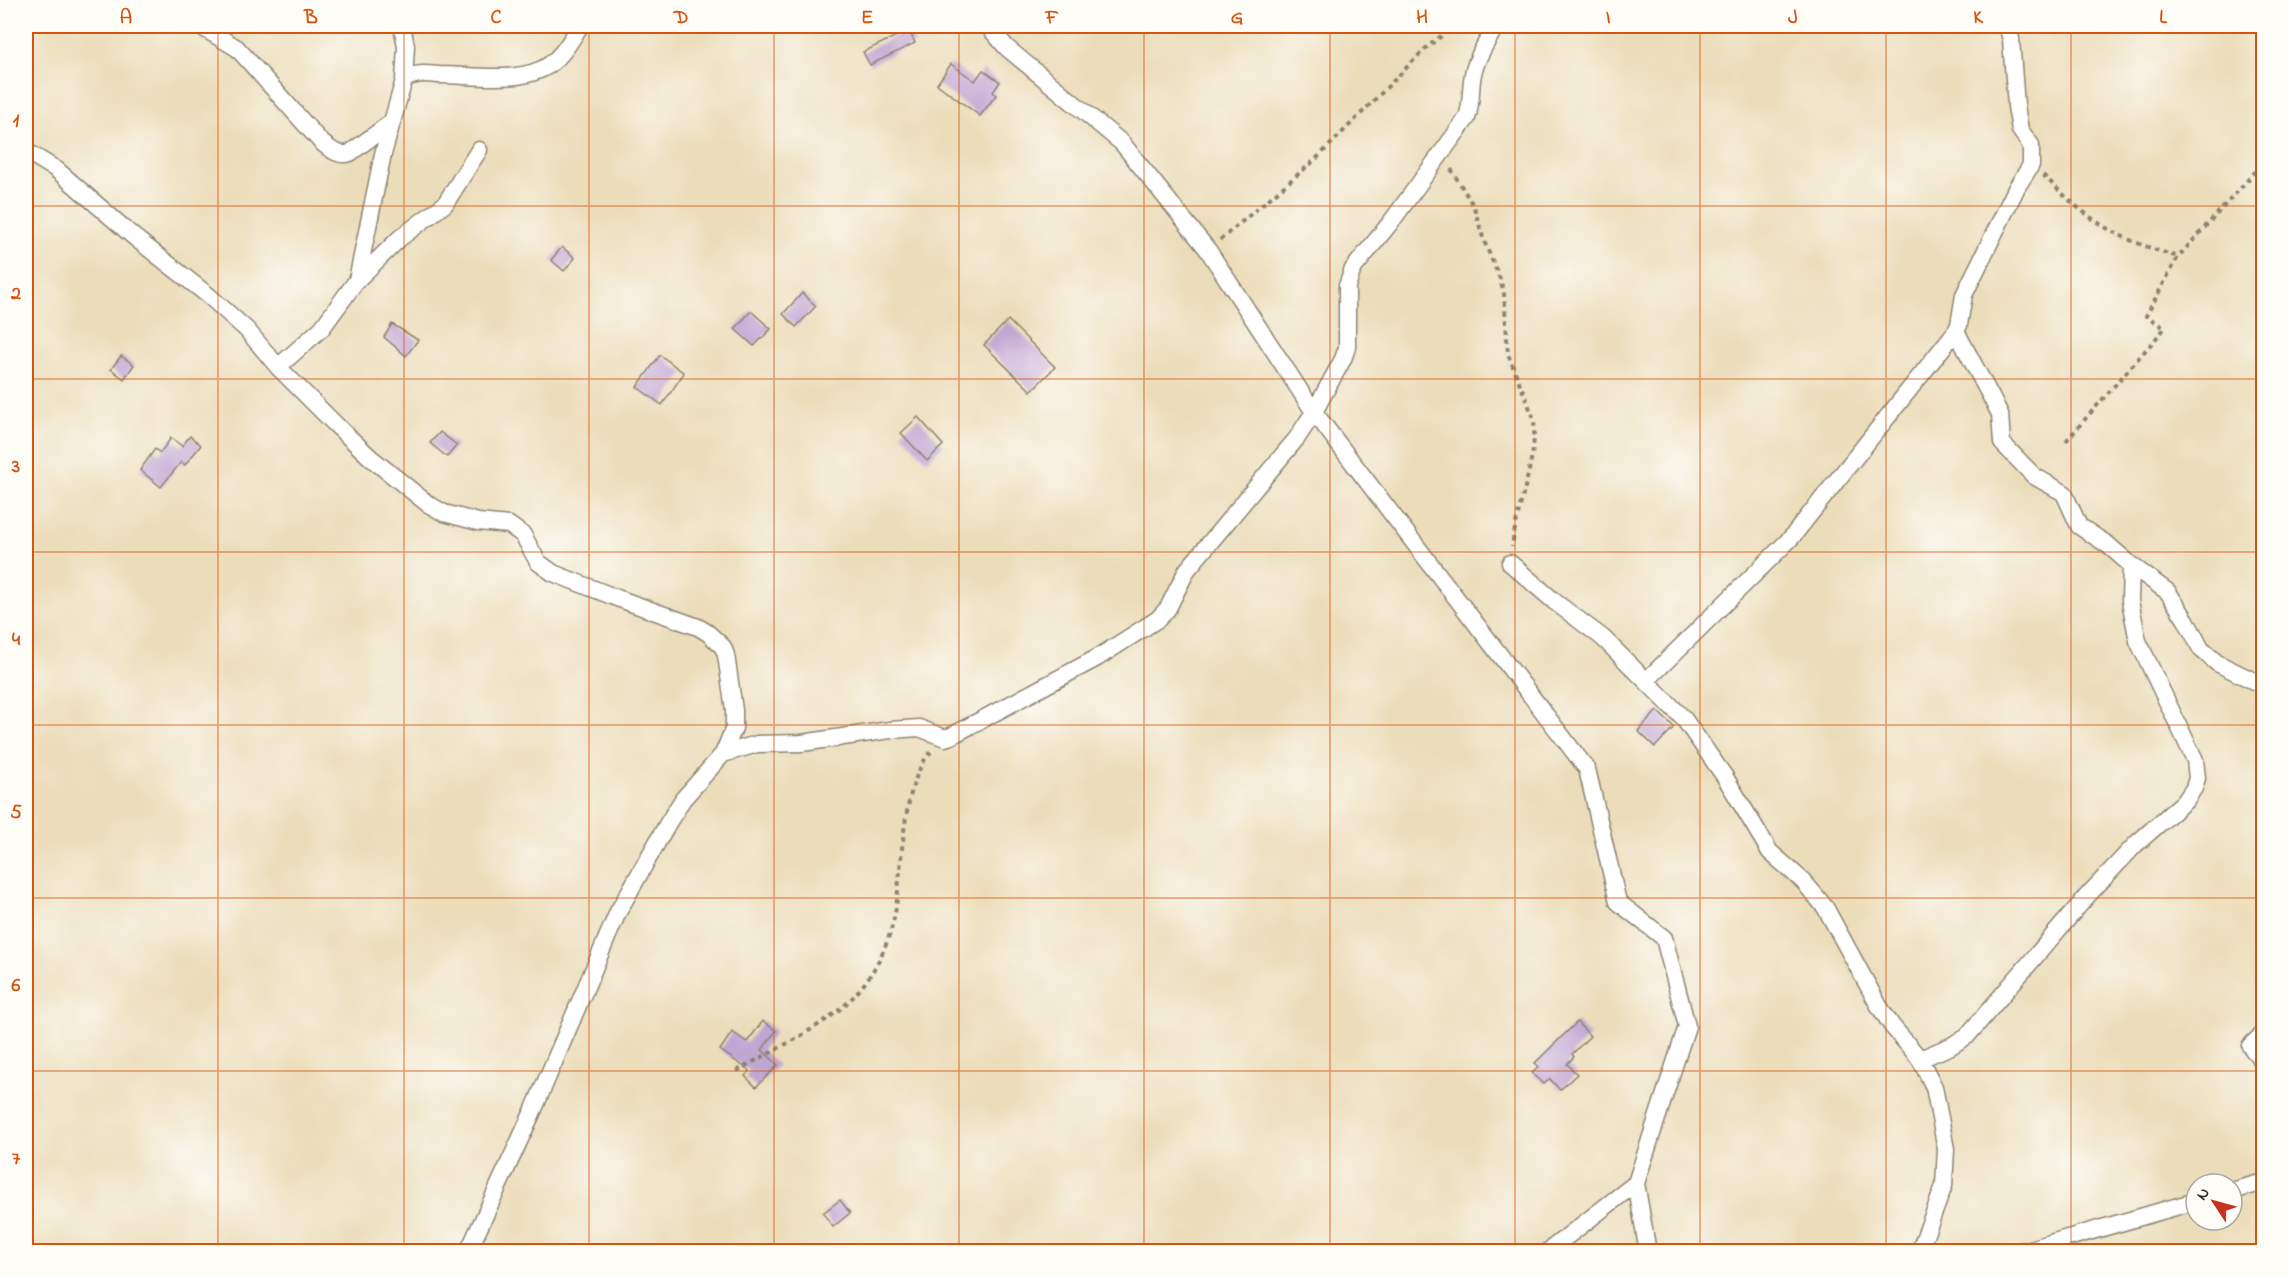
<svg xmlns="http://www.w3.org/2000/svg" width="2289" height="1277" font-family="'Indie Flower',sans-serif">
<rect width="100%" height="100%" fill="#fdfcf7"/>
<filter id="ink" filterUnits="userSpaceOnUse"><feTurbulence type="fractalNoise" baseFrequency=".0167" numOctaves="2"/><feDisplacementMap in="SourceGraphic" scale="12" xChannelSelector="R" yChannelSelector="G"/><feConvolveMatrix kernelMatrix="1 2 1 2 8 2 1 2 1" color-interpolation-filters="sRGB"/></filter>
<filter id="wash" filterUnits="userSpaceOnUse"><feTurbulence type="fractalNoise" baseFrequency=".008" numOctaves="4" result="noise"/><feDisplacementMap in="SourceGraphic" scale="24" xChannelSelector="R" yChannelSelector="G"/><feGaussianBlur stdDeviation="1.35" result="paint"/><feColorMatrix in="noise" values="0 0 0 0 0 0 0 0 0 0 0 0 0 0 0 0 0 1.4 0 .05"/><feComposite in="paint" operator="in"/></filter>
<g filter="url(#wash)">
<rect width="100%" height="100%" fill="#ecddba"/>
<g id="blocks">
<!-- building -->
<path fill="#c0a6d3" d="M909,30L915,43L870,65L863,52Z
M951,64L975,81L983,70L1000,82L993,92L996,95L980,116L937,84Z
M562,247L575,258L564,271L551,260Z
M802,293L816,306L796,327L783,314Z
M751,311L771,329L754,346L735,329Z
M1008,320L1055,367L1031,391L984,345Z
M392,324L418,340L406,356L384,337Z
M660,355L684,373L662,405L637,387Z
M121,356L134,365L124,379L111,369Z
M918,417L943,445L927,461L901,433Z
M440,432L457,445L447,457L430,443Z
M190,436L201,445L185,465L181,462L161,487L140,470L155,449L160,453L171,438L182,446Z
M1657,711L1674,727L1655,747L1638,731Z
M763,1021L776,1031L762,1050L778,1065L756,1087L745,1076L750,1071L720,1050L732,1032L747,1042Z
M1577,1022L1590,1036L1572,1054L1574,1057L1567,1064L1577,1074L1560,1090L1550,1079L1544,1084L1532,1073L1539,1067L1535,1063Z
M840,1200L850,1213L833,1227L823,1213Z"/>
</g>
</g>
<g filter="url(#ink)">
<use href="#blocks" fill-opacity="0" stroke="#8c8472" stroke-width="1.5"/>
<g fill="none" stroke-linecap="round" stroke-linejoin="round">
<defs>
<path id="street" d="M200,26L237,48L321,142C330,149 339,157 350,153L392,122
M402,26L406,46L404,80
M988,26L1007,48L1122,143L1208,250L1314,412L1587,769L1618,902L1664,938L1687,1026L1636,1183L1648,1252
M26,151L57,170L134,237L209,296L247,330L278,367L337,426L371,458L428,504L444,513L478,522L509,525L523,535L538,562L553,573L617,598L698,627L708,633L723,647L726,655L734,710V728L723,754L683,799L668,823L618,912L534,1109L468,1252
M358,279L400,238L445,204L479,150
M1956,331L2000,414L2002,443L2034,476L2064,493L2079,526L2108,545L2131,565L2168,592L2186,620L2201,649L2217,663L2264,686
M278,367L322,328L357,280L383,154L404,80C415,72 427,74 440,75C472,75 522,84 549,65C563,55 571,40 580,26
M1510,563L1555,602L1603,638L1684,719L1725,777L1770,852L1803,881L1825,907L1879,1006L1892,1026L1920,1059L1934,1087L1946,1149L1944,1186L1919,1252
M1647,680L1791,538L1956,331L1959,325L1964,295L2017,187L2031,165V145L2020,130L2016,106L2011,39L2007,26
M723,754L757,744L802,743L890,730L919,728L945,738L951,736L1097,658L1158,619L1168,608L1187,570L1297,438L1314,412L1343,359L1347,348V286L1353,269L1391,222L1467,118C1472,103 1470,89 1473,74C1477,57 1487,41 1496,26
M2264,1033L2250,1046L2264,1063
M1920,1059L1951,1046L1967,1036L2088,895L2136,844L2186,800L2194,788L2197,778L2195,760L2138,641L2130,601L2131,565
M2232,1191L2264,1182
M1547,1252L1636,1183
M2019,1252L2196,1201"/>
</defs>
<!-- street casing -->
<use href="#street" stroke="#8c8472" stroke-width="19"/>
<!-- path -->
<path stroke="#8c8472" stroke-width="4" stroke-dasharray="4.5 4.5" stroke-linecap="butt" d="M1451,169L1474,207L1484,241L1500,279L1504,294L1508,354L1534,419C1537,462 1517,504 1512,547
M2043,175C2057,188 2070,202 2085,213C2112,235 2145,247 2178,257
M1220,240L1315,160L1426,48L1454,26
M2066,441L2165,328L2146,316L2178,257L2264,162
M737,1071C773,1050 827,1026 855,995C875,973 890,942 895,913C903,869 900,783 932,751"/>
<!-- street -->
<use href="#street" stroke="#fff" stroke-width="16"/>
</g>
</g>
<!-- grid -->
<path fill="none" stroke="#d5540f" stroke-width="1.5" stroke-opacity="0.55" d="M218,26V1252M404,26V1252M589,26V1252M774,26V1252M959,26V1252M1144,26V1252M1330,26V1252M1515,26V1252M1700,26V1252M1886,26V1252M2071,26V1252M26,206H2264M26,379H2264M26,552H2264M26,725H2264M26,898H2264M26,1071H2264"/>
<!-- margin -->
<rect width="2289" height="1277" fill="none" stroke="#fdfcf7" stroke-width="66"/>
<!-- north arrow -->
<g transform="translate(2214 1202) rotate(306)"><circle r="28" fill="#fdfcf7" stroke="#a9a8a5" stroke-width="1.5"/>
<path d="M0-4.5L10 22L0 15L-10 22Z" fill="#c8321e"/>
<text y="-9" font-size="16" font-weight="bold" text-anchor="middle" fill="#2b2b2b">N</text>
</g>
<rect x="33" y="33" width="2223" height="1211" fill="none" stroke="#d5540f" stroke-width="2"/>
<g font-size="20" text-anchor="middle" font-weight="bold" fill="#d5540f">
<text x="126" y="23">A</text>
<text x="311" y="23">B</text>
<text x="496" y="23">C</text>
<text x="681" y="23">D</text>
<text x="867" y="23">E</text>
<text x="1052" y="23">F</text>
<text x="1237" y="23">G</text>
<text x="1422" y="23">H</text>
<text x="1608" y="23">I</text>
<text x="1793" y="23">J</text>
<text x="1978" y="23">K</text>
<text x="2163" y="23">L</text>
<text x="16" y="126">1</text>
<text x="16" y="299">2</text>
<text x="16" y="472">3</text>
<text x="16" y="645">4</text>
<text x="16" y="818">5</text>
<text x="16" y="991">6</text>
<text x="16" y="1164">7</text>
</g>
</svg>
